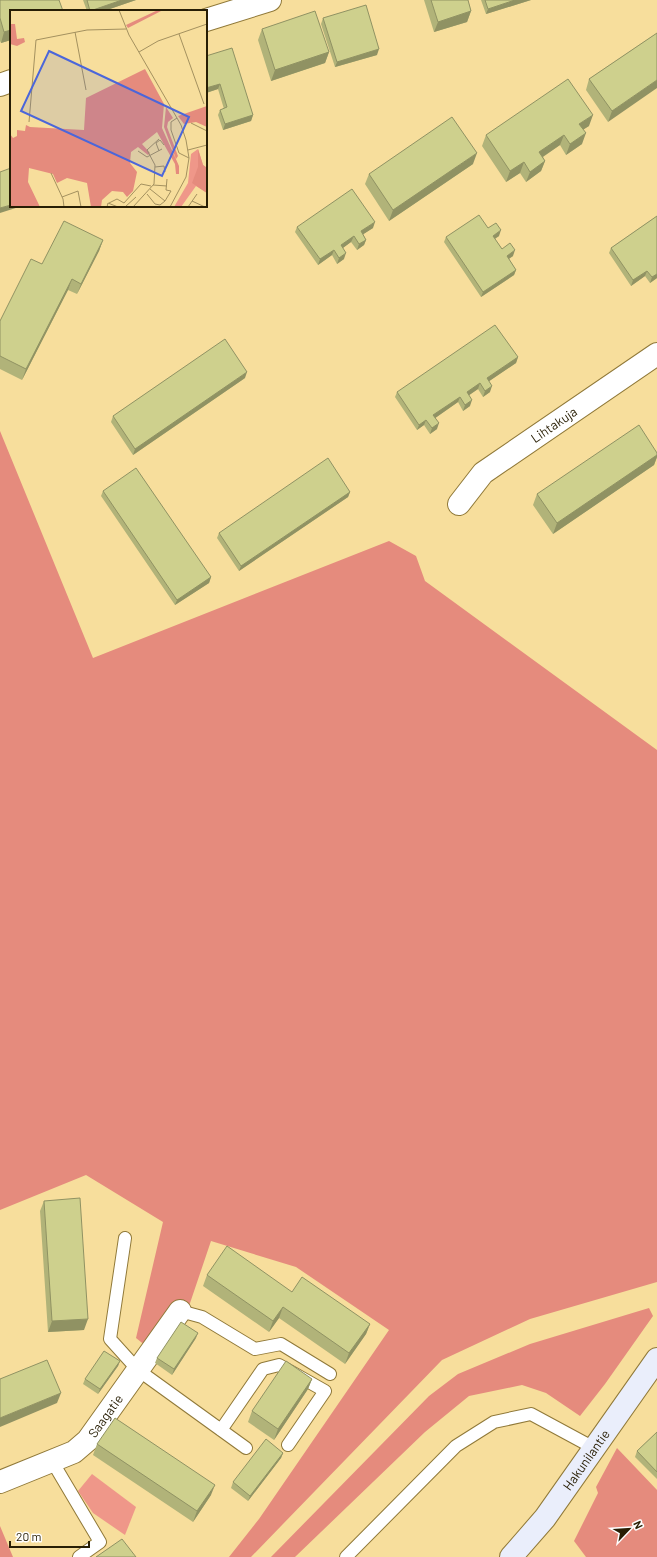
<svg xmlns="http://www.w3.org/2000/svg" width="657" height="1557" font-family="Barlow,sans-serif">
<rect width="100%" height="100%" fill="#f7de9c"/>
<!-- green -->
<path fill="#ef9789" d="M92,1474L136,1507L125,1535L93,1513L78,1491Z"/>
<!-- forest -->
<path fill="#e58b7d" d="M0,431L93,658L389,541L416,556L425,581L657,750V1282L530,1319L442,1360L251,1557H229L259,1519L389,1330L296,1267L211,1241L187,1312L156,1354L136,1338L163,1222L86,1175L0,1210Z
M649,1308L653,1316L605,1384L580,1416L546,1393L522,1385L469,1396L425,1432L295,1557H271L429,1396L458,1374L530,1344Z
M617,1448L657,1490V1557H586L574,1541L598,1493L596,1487Z
M0,1526L13,1557H0Z"/>
<g fill="none" stroke-linecap="round" stroke-linejoin="round">
<defs>
<path id="lane" d="M125,1238L110,1339L138,1370L246,1448
M180,1311L202,1317L255,1349L281,1344L330,1374
M221,1430L263,1369L279,1365L325,1391L288,1445
M52,1461L100,1542L79,1557
M346,1557L456,1446L494,1422L531,1414L594,1448"/>
<g id="street">
<path d="M206,20L270,0"/>
<path d="M0,85L11,81"/>
<path id="s1" d="M459,504L483,473L657,354"/>
<path id="s2" d="M0,1482L74,1452L88,1440L180,1311"/>
</g>
<g id="secondary">
<path id="s3" d="M511,1557L545,1518L657,1359"/>
</g>
</defs>
<!-- lane casing -->
<use href="#lane" stroke="#907939" stroke-width="14"/>
<!-- street casing -->
<use href="#street" stroke="#907939" stroke-width="24"/>
<!-- secondary casing -->
<use href="#secondary" stroke="#907939" stroke-width="24"/>
<!-- lane -->
<use href="#lane" stroke="#fff" stroke-width="12"/>
<!-- street -->
<use href="#street" stroke="#fff" stroke-width="22"/>
<!-- secondary -->
<use href="#secondary" stroke="#eaeefb" stroke-width="22"/>
</g>
<!-- wall -->
<path fill="#b1b379" d="M0,0L11,40L1,43L0,41Z
M83,0H136L104,11H87Z
M424,0H468L471,11L467,22L434,32Z
M481,0H531L486,14Z
M323,18L377,55L335,67L321,24Z
M262,29L329,52L325,63L271,81L258,40Z
M657,33L608,122L586,90L589,79Z
M206,56L253,115L251,121L223,130L218,115L220,110L224,109L218,89L206,93Z
M589,126L583,129L582,144L566,155L560,145L543,157L545,161L541,171L526,182L520,173L506,182L482,146L486,135Z
M473,164L389,221L365,184L369,174Z
M657,216V278L650,283L645,276L631,286L609,253L611,248Z
M297,227L373,228L363,234L366,240L364,245L357,250L351,242L342,248L344,259L337,264L332,255L318,265L295,232Z
M488,228L499,236L495,239L502,249L513,256L509,259L516,270L514,275L481,297L444,242L446,237Z
M103,240L99,251L77,294L68,290L22,380L0,369V321L42,264Z
M518,357L516,363L489,381L490,392L483,397L478,389L469,395L470,406L463,411L458,402L435,418L437,429L430,434L424,425L417,430L395,397L397,392Z
M245,378L133,455L111,422L113,416Z
M657,453V457L654,465L553,534L533,505L537,494Z
M103,491L211,577L209,583L175,605L101,496Z
M350,492L348,497L239,571L217,538L219,533Z
M44,1201L84,1330L48,1332L40,1211Z
M207,1275L292,1292L370,1324L366,1334L345,1364L279,1318L269,1332L203,1286Z
M196,1338L172,1375L155,1363L157,1358Z
M120,1361L118,1366L98,1394L83,1384L85,1379Z
M312,1379L308,1389L274,1440L248,1422L252,1411Z
M657,1432V1479L635,1457L637,1451Z
M97,1444L211,1495L193,1522L93,1455Z
M283,1453L281,1458L248,1501L231,1488L233,1482Z"/>
<!-- shaded-wall -->
<path fill="#909263" d="M122,0H136L104,11H90Z
M515,0H531L486,14L488,9Z
M471,11L467,22L434,32L438,22Z
M11,30V40L1,43L4,32Z
M379,49L377,55L335,67L337,62Z
M329,52L325,63L271,81L275,70Z
M657,80V88L608,122L612,111Z
M220,84L218,89L206,93V88Z
M253,115L251,121L223,130L225,124Z
M593,115L589,126L575,135L579,124Z
M586,133L582,144L566,155L570,144Z
M564,135L560,145L535,162L539,152Z
M477,153L473,164L389,221L393,210Z
M545,161L541,171L526,182L530,172Z
M524,162L520,173L506,182L510,171Z
M11,205V206H22L0,213V208Z
M375,222L373,228L359,237L361,231Z
M501,230L499,236L491,241L493,236Z
M354,236L351,242L339,251L341,245Z
M103,240L99,251L77,294L81,284Z
M366,240L364,245L357,250L359,244Z
M334,250L332,255L318,265L320,259Z
M515,250L513,256L505,261L507,256Z
M346,253L344,259L337,264L339,258Z
M516,270L514,275L481,297L483,292Z
M647,271L645,276L631,286L633,280Z
M657,274V278L650,283L652,277Z
M72,279L68,290L22,380L26,369Z
M518,357L516,363L485,384L487,378Z
M247,372L245,378L133,455L135,449Z
M480,383L478,389L465,398L467,392Z
M492,386L490,392L483,397L485,391Z
M460,397L458,402L431,421L433,415Z
M472,400L470,406L463,411L465,405Z
M426,420L424,425L417,430L419,425Z
M439,423L437,429L430,434L432,428Z
M657,455V457L654,465L553,534L557,523Z
M350,492L348,497L239,571L241,566Z
M211,577L209,583L175,605L177,600Z
M283,1307L279,1318L269,1332L273,1321Z
M88,1319L84,1330L48,1332L52,1321Z
M370,1324L366,1334L345,1364L349,1353Z
M198,1333L196,1338L172,1375L174,1369Z
M120,1361L118,1366L98,1394L100,1389Z
M312,1379L308,1389L274,1440L278,1429Z
M61,1393L57,1403L0,1427V1418Z
M283,1453L281,1458L248,1501L250,1496Z
M215,1485L211,1495L193,1522L197,1511Z"/>
<!-- building -->
<path fill="#ced08d" stroke="#909263" d="M0,0H59L63,11H11V30L4,32L0,18Z
M87,0H122L90,11Z
M431,0H468L471,11L438,22Z
M485,0H515L488,9Z
M366,5L379,49L337,62L323,18Z
M315,11L329,52L275,70L262,29Z
M657,33V80L612,111L589,79Z
M232,48L253,115L225,124L220,110L227,107L220,84L206,88V56Z
M568,79L593,115L579,124L586,133L570,144L564,135L539,152L545,161L530,172L524,162L510,171L486,135Z
M452,117L477,153L393,210L369,174Z
M11,168V205L0,208V172Z
M352,189L375,222L361,231L366,240L359,244L354,236L341,245L346,253L339,258L334,250L320,259L297,227Z
M479,215L488,228L496,223L501,230L493,236L502,249L510,243L515,250L507,256L516,270L483,292L446,237Z
M657,216V274L652,277L647,271L633,280L611,248Z
M64,221L103,240L81,284L72,279L26,369L0,356V321L31,259L42,264Z
M495,325L518,357L487,378L492,386L485,391L480,383L467,392L472,400L465,405L460,397L433,415L439,423L432,428L426,420L419,425L397,392Z
M225,339L247,372L135,449L113,416Z
M639,425L657,453V455L557,523L537,494Z
M328,458L350,492L241,566L219,533Z
M136,468L211,577L177,600L103,491Z
M80,1198L88,1319L52,1321L44,1201Z
M227,1246L292,1292L302,1277L370,1324L349,1353L283,1307L273,1321L207,1275Z
M181,1322L198,1333L174,1369L157,1358Z
M104,1351L120,1361L100,1389L85,1379Z
M47,1360L61,1393L0,1418V1379Z
M286,1361L312,1379L278,1429L252,1411Z
M115,1418L215,1485L197,1511L97,1444Z
M657,1432V1472L637,1451Z
M266,1439L283,1453L250,1496L233,1482Z
M122,1539L136,1557H96Z"/>
<g text-anchor="middle" dominant-baseline="central" stroke-width="3" stroke-linejoin="round" paint-order="stroke">
<!-- street labels -->
<g font-size="13" fill="#281e04" stroke="#fff">
<text stroke="none"><textPath href="#s1" startOffset="125">Lihtakuja</textPath></text>
<text stroke="none"><textPath href="#s2" startOffset="128">Saagatie</textPath></text>
<text stroke="none"><textPath href="#s3" startOffset="123">Hakunilantie</textPath></text>
</g>
</g>
<!-- overview -->
<g transform="translate(10 10)">
<rect width="197" height="197" fill="#f7de9c"/>
<path d="M188,139L193,155L197,158V183L186,176L171,197H164L178,173L181,144Z" fill="#ef9789"/>
<path d="M148,0H153L118,18L116,15ZM0,14H5L7,29L14,28L15,32L7,36L0,34ZM135,59L154,94L152,118L169,156V164H166L165,154L147,122L132,134L140,143L138,145L128,137L121,142L120,153L127,162L123,181L117,187L113,182L102,181L92,190L91,197H81L77,173L57,168L47,173L43,164L19,158L18,172L30,197H0V124L3,128L7,126V120L15,121L16,115L20,117L74,120L76,88ZM197,96V117L186,112L174,114L168,106ZM156,97L163,108L158,112L157,117L168,146L166,149L154,117ZM188,139L193,155L197,158V183L182,173L188,157Z" fill="#e58b7d"/>
<path fill="none" stroke="#a4915f" stroke-width="1" d="M109,0L119,25L171,115L176,130L179,148L176,167L160,197M65,22L76,80M169,24L194,94M129,42L148,31L197,14M167,108L161,112V120L169,143L179,148M19,112L26,30L77,20L116,19M181,113L197,121M178,140L197,135M128,141L137,147L152,139M149,141L146,133L150,130L154,135M145,157L154,156L155,162M41,163L53,189L54,197M143,175L157,176M140,179L155,191L161,181L156,180L157,169M137,184L145,194L150,195L155,191M52,187L68,181L71,197M182,191L195,197M99,193L107,189L114,193L131,174L141,176M97,197L98,193L108,197M115,197L126,187M123,197L144,174L145,155L137,140L149,129M178,197L187,184"/>
<path fill="#4b66da" fill-opacity="0.15" stroke="#4b66da" stroke-width="2" d="M39,41L179,107L152,166L11,101Z"/>
<rect width="197" height="197" fill="none" stroke="#281e04" stroke-width="2"/>
</g>
<!-- north arrow -->
<g transform="translate(629 1529) rotate(65)" stroke="#ffffff" stroke-width="3" paint-order="stroke">
<path d="M0-3L7 15L0 10L-7 15Z" fill="#281e04"/>
<text y="-6" font-size="11" font-weight="bold" text-anchor="middle" fill="#281e04">N</text>
</g>
<!-- scale -->
<path d="M10 1541v6h79v-6" fill="none" stroke="#281e04" stroke-width="2"/>
<text x="16" y="1541" font-size="12" fill="#281e04" stroke="#ffffff" stroke-width="3" paint-order="stroke">20 m</text>
</svg>
